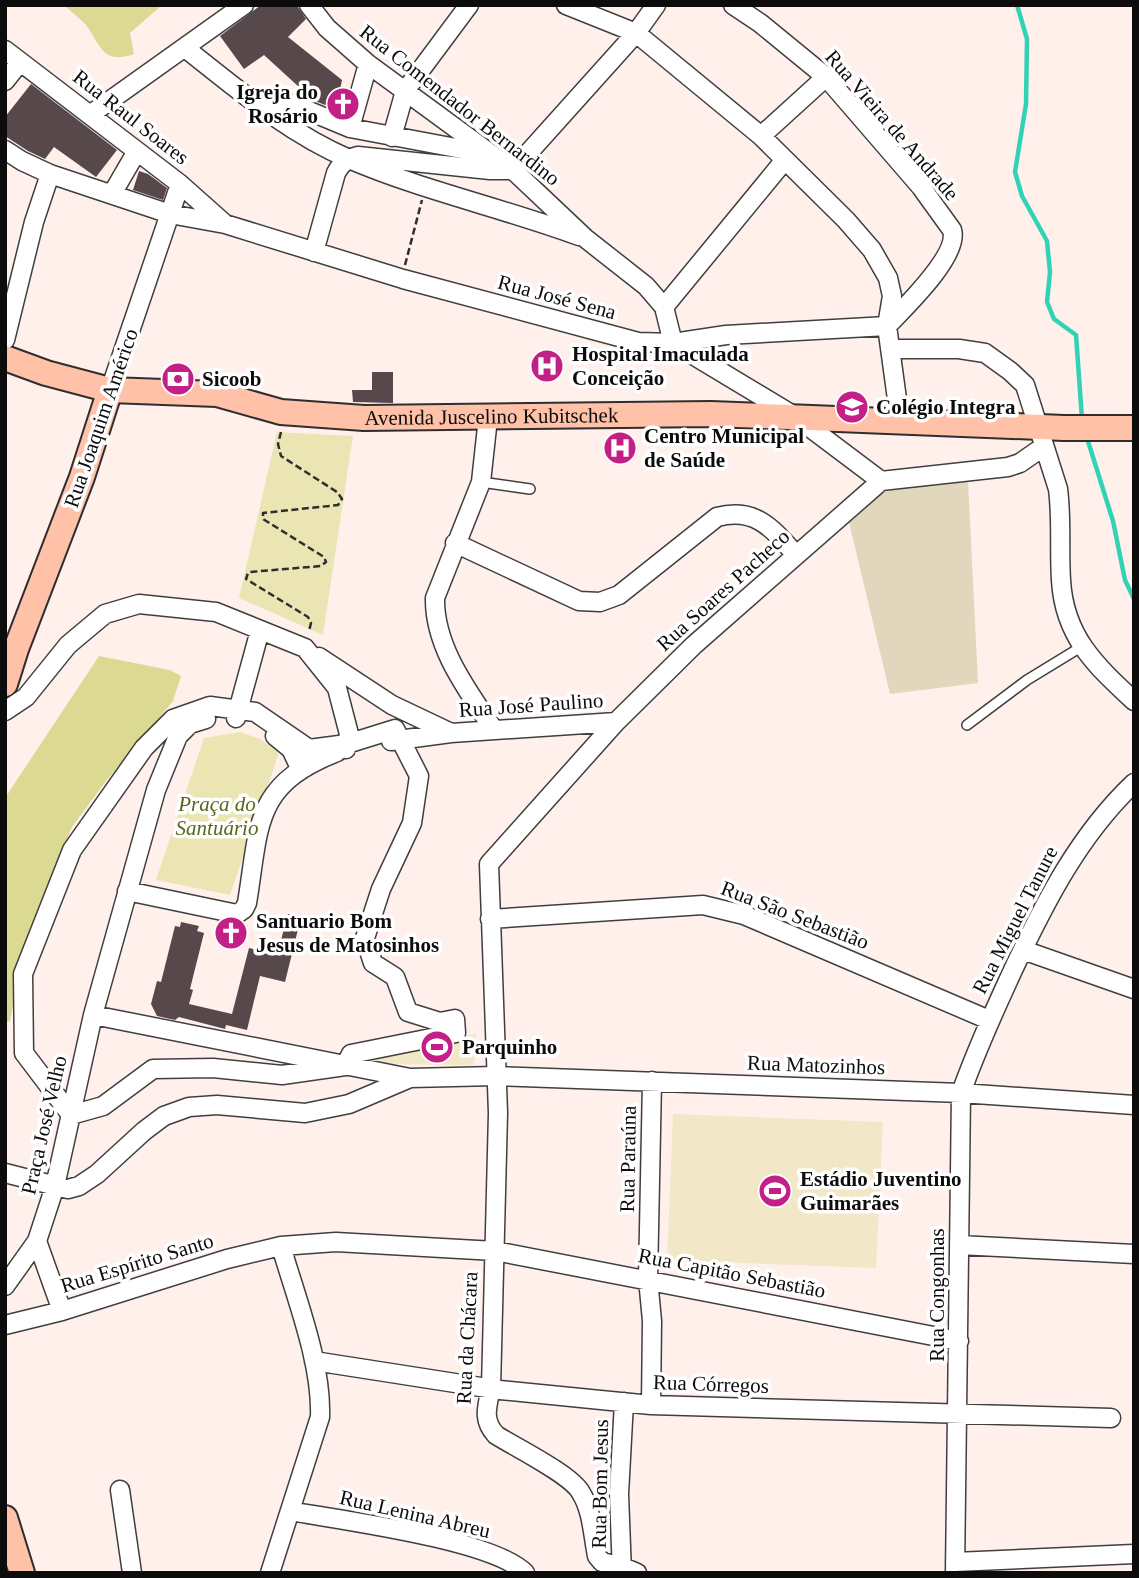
<svg xmlns="http://www.w3.org/2000/svg" width="1139" height="1578" font-family="Georgia,serif">
<rect width="100%" height="100%" fill="#fff0ec"/>
<!-- green -->
<path fill="#ebe5b4" d="M277,432L353,436L323,635L239,598Z
M240,732L260,739L279,753L230,895L156,880L204,738Z"/>
<!-- forest -->
<path fill="#dcd993" d="M64,5H162L130,33L134,54C102,65 101,45 86,25C80,18 71,12 64,5Z
M99,656L170,670L181,676L173,701L106,781L72,827L27,937L10,1021L5,1022V798Z"/>
<!-- cemetery -->
<path fill="#e1d7bc" d="M968,481L978,683L890,694L848,518L892,484Z"/>
<!-- pitch -->
<path fill="#f2e7c6" d="M476,1034L474,1065L375,1064L360,1060L412,1044Z
M673,1114L883,1122L876,1268L667,1260Z"/>
<g fill="none" stroke-linecap="round" stroke-linejoin="round">
<!-- stream -->
<path stroke="#32d3b4" stroke-width="4.5" d="M1017,5L1027,39L1026,104L1015,172L1022,196L1047,241L1050,272L1047,302L1054,319L1076,335L1082,419
M1087,438L1113,521L1125,580L1134,599"/>
</g>
<!-- building -->
<path fill="#56484b" d="M261,5L298,7L306,19L288,37L342,80L338,99L325,105L308,98L297,89L299,87L264,55L244,69L220,36Z
M31,84L117,150L96,177L54,147L45,159L28,151L5,136V117Z
M139,171L148,174L167,188L163,200L133,190Z
M372,372H393V403L353,402L352,390H372Z
M288,914L301,917L285,982L260,976L247,1030L226,1025L225,1029L179,1017L175,1020L157,1016L151,1004L157,981L161,982L175,926L180,927L181,922L199,926L197,931L204,933L190,989L193,990L189,1004L232,1014L249,948L277,955Z"/>
<g fill="none" stroke-linecap="round" stroke-linejoin="round">
<defs>
<path id="lane" d="M481,482L530,489
M967,725L1027,680L1081,647"/>
<path id="street" d="M309,5L327,28L368,64L513,170L585,238L646,286L664,307L673,343L796,417L881,481
M566,5L636,33L761,136L846,220L872,250L888,278L892,296L887,326L900,421
M185,48C237,89 288,133 349,159C424,191 503,208 579,236
M5,50L180,184L225,224
M5,81L20,62
M258,105L290,103L350,128L488,154
M91,114L244,5
M350,128L368,64
M761,136L826,77
M392,137L405,91L469,5
M5,150L22,161L50,174L170,214L225,224L403,279L638,342L673,343L726,335L887,326C904,308 960,255 952,230L921,187L826,77L760,23L733,5
M112,194L137,151
M314,252L336,173C341,163 347,159 358,156L490,170H513L636,33L656,5
M664,307L784,161
M5,340L34,222L50,174
M890,349H959L985,353L1010,371L1025,385L1058,489C1062,519 1059,550 1061,580C1064,636 1095,665 1134,701
M110,390L180,184
M488,418L481,482L435,598C434,647 468,691 494,730
M455,543L579,601L600,602L619,595L717,517C755,507 772,528 795,554
M319,657L392,705L451,733L616,722
M210,706L255,712L309,749L347,744L395,729L419,776L412,823L381,889L365,938L373,963L395,977L408,1012L440,1022L455,1019L456,1033L351,1054L345,1066L282,1075L213,1068L153,1069L103,1106L71,1115L24,1053L23,974L72,850L144,748L173,719Z
M5,711L26,697L68,645L105,614L139,604L216,612L305,648L337,688L349,734L346,749
M236,718L260,630
M275,736L291,749L300,768
M391,741L451,733
M127,891L237,914L244,909L247,903C260,824 253,785 337,752
M490,919L703,905L744,915L989,1020
M1023,950L1134,989
M93,1015L410,1078
M5,1173L68,1189L79,1186L97,1174L144,1131L164,1116L189,1107L217,1105L305,1113L349,1104L410,1078L496,1076L961,1093L1134,1105
M37,1241L62,1311
M959,1245L1134,1254
M5,1286L37,1241L55,1186L93,1015L156,790L178,736L190,724L206,719
M5,1325L62,1311L227,1259L281,1246L336,1242L495,1251L959,1341
M314,1361L500,1390L651,1405L1111,1418
M651,1405L652,1321L648,1279L652,1081
M120,1490L132,1573
M290,1511C340,1520 494,1540 525,1573
M955,1562L1134,1554
M270,1573L320,1417C322,1363 296,1298 281,1246
M622,1573L619,1494L624,1402
M637,1573L623,1567L602,1562L597,1556C593,1536 592,1510 581,1493C572,1475 515,1447 496,1435C482,1420 487,1407 491,1388L498,1113L489,864L616,722L694,645L881,481L1008,467L1020,463L1043,447
M955,1573L961,1093C976,1051 994,1011 1013,970C1045,902 1079,835 1134,783"/>
<g id="secondary">
<path id="s1" d="M5,358L46,373L110,390L217,394L281,412L364,418L711,414L1064,428H1134"/>
<path d="M5,684L16,649L82,477L110,390"/>
<path d="M5,1518L22,1573"/>
</g>
</defs>
<!-- lane casing -->
<use href="#lane" stroke="#3f3f3f" stroke-width="12"/>
<!-- street casing -->
<use href="#street" stroke="#3f3f3f" stroke-width="21"/>
<!-- secondary casing -->
<use href="#secondary" stroke="#2e2e2e" stroke-width="28"/>
<!-- path -->
<path stroke="#2e2e2e" stroke-width="2.5" stroke-dasharray="7 3.5" stroke-linecap="butt" d="M405,265L422,200
M281,432L278,444L281,456L337,492L342,499L338,505L263,513V519L324,557L326,562L321,566L250,572L248,573L246,579L308,617L311,623L309,631"/>
<!-- lane -->
<use href="#lane" stroke="#fff" stroke-width="9"/>
<!-- street -->
<use href="#street" stroke="#fff" stroke-width="18"/>
<!-- secondary -->
<use href="#secondary" stroke="#ffc1a7" stroke-width="24"/>
</g>
<!-- icons -->
<defs>
<symbol id="church-disc" viewBox="-11 -11 22 22"><circle r="9.5" fill="#c21f87" stroke="#fff"/><path d="M-1.2-6h2.4v3.5h3.3v2.4h-3.3V6h-2.4V-.1h-3.3v-2.4h3.3Z" fill="#fff"/></symbol>
<symbol id="hospital-disc" viewBox="-11 -11 22 22"><circle r="9.5" fill="#c21f87" stroke="#fff"/><path d="M-5-5h3v3.5h4V-5h3V5h-3V1.5h-4V5h-3Z" fill="#fff"/></symbol>
<symbol id="bank-disc" viewBox="-11 -11 22 22"><circle r="9.5" fill="#c21f87" stroke="#fff"/><path d="M-6-4H6V4H-6ZM0-2.3a2.3 2.3 0 1 0 0 4.6a2.3 2.3 0 1 0 0-4.6Z" fill="#fff"/></symbol>
<symbol id="school-disc" viewBox="-11 -11 22 22"><circle r="9.5" fill="#c21f87" stroke="#fff"/><path d="M0-5L7-2L0 1L-7-2ZM-4 1L0 2.5L4 1V4Q0 6-4 4Z" fill="#fff"/></symbol>
<symbol id="stadium-disc" viewBox="-11 -11 22 22"><circle r="9.5" fill="#c21f87" stroke="#fff"/><path d="M0-5a6.5 5 0 1 0 0 10a6.5 5 0 1 0 0-10ZM-3.5-1.8h7v3.6h-7Z" fill="#fff"/></symbol>
</defs>
<g fill-rule="evenodd">
<use href="#church-disc" x="324" y="85" width="38" height="38"/>
<use href="#hospital-disc" x="528" y="347" width="38" height="38"/>
<use href="#bank-disc" x="159" y="360" width="38" height="38"/>
<use href="#school-disc" x="833" y="388" width="38" height="38"/>
<use href="#hospital-disc" x="601" y="429" width="38" height="38"/>
<use href="#church-disc" x="212" y="914" width="38" height="38"/>
<use href="#stadium-disc" x="418" y="1028" width="38" height="38"/>
<use href="#stadium-disc" x="756" y="1172" width="38" height="38"/>
</g>
<g text-anchor="middle" dominant-baseline="central" stroke-width="7" stroke-linejoin="round" paint-order="stroke">
<!-- poi labels -->
<g font-size="21" font-weight="bold" fill="#0c0c0c" stroke="#fff" text-anchor="start">
<text x="318" y="92" text-anchor="end">Igreja do<tspan x="318" dy="24">Rosário</tspan></text>
<text x="572" y="354">Hospital Imaculada<tspan x="572" dy="24">Conceição</tspan></text>
<text x="202" y="379">Sicoob</text>
<text x="876" y="407">Colégio Integra</text>
<text x="644" y="436">Centro Municipal<tspan x="644" dy="24">de Saúde</tspan></text>
<text x="256" y="921">Santuario Bom<tspan x="256" dy="24">Jesus de Matosinhos</tspan></text>
<text x="462" y="1047">Parquinho</text>
<text x="800" y="1179">Estádio Juventino<tspan x="800" dy="24">Guimarães</tspan></text>
</g>
<!-- street labels -->
<g font-size="21" fill="#0c0c0c" stroke="#fff">
<text transform="translate(460 105) rotate(38)">Rua Comendador Bernardino</text>
<text transform="translate(131 117) rotate(38)">Rua Raul Soares</text>
<text transform="translate(892 125) rotate(49)">Rua Vieira de Andrade</text>
<text transform="translate(557 297) rotate(15)">Rua José Sena</text>
<text stroke="none"><textPath href="#s1" startOffset="494">Avenida Juscelino Kubitschek</textPath></text>
<text transform="translate(101 418) rotate(-71)">Rua Joaquim Américo</text>
<text transform="translate(723 590) rotate(-42)">Rua Soares Pacheco</text>
<text transform="translate(531 705) rotate(-4)">Rua José Paulino</text>
<text transform="translate(795 915) rotate(21)">Rua São Sebastião</text>
<text transform="translate(1015 920) rotate(-63)">Rua Miguel Tanure</text>
<text transform="translate(816 1065) rotate(2)">Rua Matozinhos</text>
<text transform="translate(44 1125) rotate(-77)">Praça José Velho</text>
<text transform="translate(628 1159) rotate(-89)">Rua Paraúna</text>
<text transform="translate(137 1263) rotate(-17)">Rua Espírito Santo</text>
<text transform="translate(732 1273) rotate(11)">Rua Capitão Sebastião</text>
<text transform="translate(937 1295) rotate(-90)">Rua Congonhas</text>
<text transform="translate(467 1338) rotate(-87)">Rua da Chácara</text>
<text transform="translate(711 1384) rotate(2)">Rua Córregos</text>
<text transform="translate(600 1484) rotate(-89)">Rua Bom Jesus</text>
<text transform="translate(415 1514) rotate(13)">Rua Lenina Abreu</text>
</g>
<!-- park labels -->
<g font-size="21" font-style="italic" fill="#57671a" stroke="#fff">
<text x="217" y="804">Praça do<tspan x="217" dy="24">Santuário</tspan></text>
</g>
</g>
<!-- border -->
<rect width="1139" height="1578" fill="none" stroke="#0c0c0c" stroke-width="14"/>
</svg>
